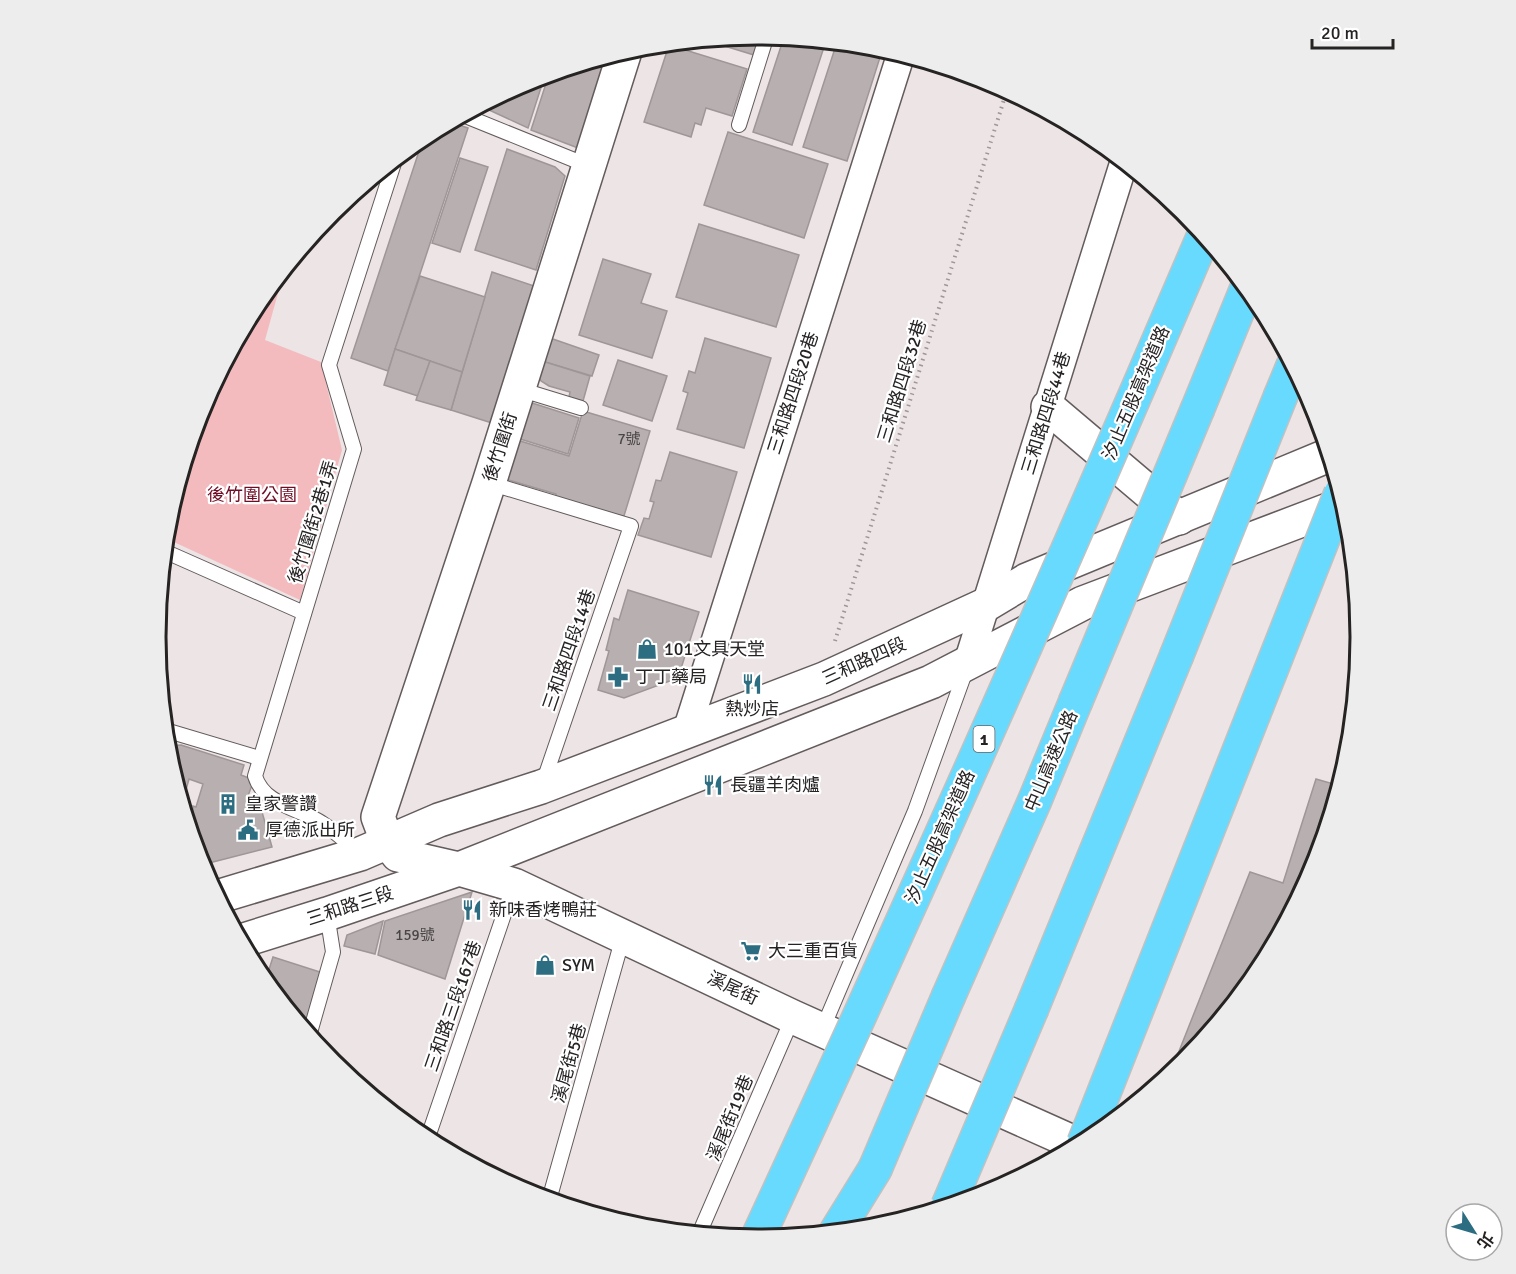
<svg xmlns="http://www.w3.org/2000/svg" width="1516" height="1274" viewBox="0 0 1516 1274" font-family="Signika,'Noto Sans TC',sans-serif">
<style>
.green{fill:#f4bbbf}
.building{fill:#b8b0b0;stroke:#9e9697;stroke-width:1.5}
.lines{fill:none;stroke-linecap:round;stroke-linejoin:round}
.service-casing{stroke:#635b5c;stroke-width:16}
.minor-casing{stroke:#635b5c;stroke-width:30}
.tertiary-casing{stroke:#635b5c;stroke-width:36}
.secondary-casing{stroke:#635b5c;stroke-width:36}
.motorway-casing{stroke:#c2c1c1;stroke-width:36}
.path{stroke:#9e9798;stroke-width:4;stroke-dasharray:1.5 4.5;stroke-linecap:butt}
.service{stroke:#fff;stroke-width:14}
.minor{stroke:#fff;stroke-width:27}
.tertiary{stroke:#fff;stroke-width:33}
.secondary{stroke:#fff;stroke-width:33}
.motorway{stroke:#68dafd;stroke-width:33}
.motorway-bridge-casing{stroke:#c2c1c1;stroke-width:36;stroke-linecap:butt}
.motorway-bridge{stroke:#68dafd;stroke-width:33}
.labels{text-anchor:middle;stroke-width:4.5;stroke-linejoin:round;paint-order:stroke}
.number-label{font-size:15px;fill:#4a4646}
.shield{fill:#fff;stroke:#676565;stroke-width:1.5}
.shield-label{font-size:16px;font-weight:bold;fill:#262323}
.street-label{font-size:18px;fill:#262323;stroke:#fff}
.park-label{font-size:18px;fill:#6e0e26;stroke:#fff}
.poi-label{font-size:18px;fill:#262323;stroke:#fff;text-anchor:start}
.rim{fill:none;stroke:#262323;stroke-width:3}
</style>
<rect width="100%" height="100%" fill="#ede4e5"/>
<polygon class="green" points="285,268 265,340 321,362 342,450 300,600 165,538 167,519 201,406 257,302"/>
<g class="building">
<polygon points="760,35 754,55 705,40 758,35"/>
<polygon points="784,37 826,41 792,145 753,132"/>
<polygon points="837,42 883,48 847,161 803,147"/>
<polygon points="669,45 747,69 732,116 706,108 701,125 695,123 691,137 644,122"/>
<polygon points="609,56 578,148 531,130 549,74"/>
<polygon points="545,75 528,128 489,110 488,101 528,80"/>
<polygon points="450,122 468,128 388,371 351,358 424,136"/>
<polygon points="728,132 828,164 804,238 704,205"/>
<polygon points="507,149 555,167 565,176 536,270 475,250"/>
<polygon points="460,158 488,167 460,252 432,243"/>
<polygon points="699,224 799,255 776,327 676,297"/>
<polygon points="603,259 651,274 641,303 667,311 652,358 579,335"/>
<polygon points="492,272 534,286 495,424 451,410"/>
<polygon points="420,276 485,297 462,372 395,349"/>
<polygon points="550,338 599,355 592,376 542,361"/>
<polygon points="705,338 771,358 744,448 677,429 688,393 683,391 689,371 695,373"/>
<polygon points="395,349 430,361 418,396 384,385"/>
<polygon points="618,360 667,376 652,421 603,405"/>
<polygon points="430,361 462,372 451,410 416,400"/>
<polygon points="542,361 590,376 583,401 569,397 570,392 549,386 541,381 539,378"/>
<polygon points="529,402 579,418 568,454 517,438"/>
<polygon points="583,411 650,431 623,519 555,498 556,494 505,479 517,440 569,456"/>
<polygon points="670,452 737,472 711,557 638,535 644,518 649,519 654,502 650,501 656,480 661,481"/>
<polygon points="628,590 699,612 678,678 624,698 598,690 609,651 606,650 614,618 619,620"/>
<polygon points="181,745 244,765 241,775 254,780 246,801 258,798 272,847 201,865 188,822 189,820 192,821 190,811 193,811 193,806 196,807 203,784 189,779 184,797 179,795 166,746"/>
<polygon points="1316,779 1337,785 1311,875 1259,972 1184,1063 1170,1074 1250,872 1283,883"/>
<polygon points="472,892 445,979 378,955 385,921"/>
<polygon points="383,921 375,954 344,946 347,935"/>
<polygon points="273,957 323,973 305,1030 265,982"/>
</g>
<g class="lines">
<g class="service-casing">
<g id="service">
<polyline points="463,115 589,166"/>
<polyline points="739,125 767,35"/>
<polyline points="519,389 581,408"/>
<polyline points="489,483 631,526 543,783"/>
<polyline points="164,551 304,613"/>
<polyline points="165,730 259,758"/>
<path d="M 358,852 C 347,843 335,831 322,823 C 299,808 264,805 255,776 L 354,449 L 329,365 L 395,160"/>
<polyline points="822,1030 915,811 966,670"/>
<polyline points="309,1036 333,952 327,914"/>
<polyline points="427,1140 514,885"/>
<polyline points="549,1200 623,937"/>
<polyline points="699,1234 793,1017"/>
</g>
</g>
<g class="minor-casing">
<g id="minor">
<polyline points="967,665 1124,162"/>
<polyline points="686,733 901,54"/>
</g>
</g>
<g class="tertiary-casing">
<polyline id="tertiary" points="625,51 489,483 378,817 387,841 398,855 459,869 514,885 793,1017 1079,1145"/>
</g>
<g class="secondary-casing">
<g id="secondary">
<polyline points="1048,407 1179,518"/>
<polyline points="217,897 360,854 439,820 541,787 824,679 987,604 1027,580 1329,455"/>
<polyline points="241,941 327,914 459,869 931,682 1083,603 1344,504"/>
</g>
</g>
<g class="motorway-casing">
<g id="motorway">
<polyline points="1281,395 1293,366"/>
<polyline points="1198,408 1247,288"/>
<polyline points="949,995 1035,800 1075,703"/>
<polyline points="1032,1008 1176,657"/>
<polyline points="836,1232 875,1169"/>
</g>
</g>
<polyline class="path" points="835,641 1007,90"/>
<use href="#service" class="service"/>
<use href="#minor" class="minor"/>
<use href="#tertiary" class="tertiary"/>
<use href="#secondary" class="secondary"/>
<use href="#motorway" class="motorway"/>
<g class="motorway-bridge-casing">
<g id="motorway-bridge">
<polyline points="1176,657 1281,395"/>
<polyline points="1075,703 1198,408"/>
<polyline points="1084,1143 1341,493"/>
<polyline points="875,1169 949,995"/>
<polyline points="948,1206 1032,1008"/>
<path d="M 757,1239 C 911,907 1060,572 1204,235"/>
</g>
</g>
<use href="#motorway-bridge" class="motorway-bridge"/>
</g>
<defs>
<g id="shop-bare" transform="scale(1.62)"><path d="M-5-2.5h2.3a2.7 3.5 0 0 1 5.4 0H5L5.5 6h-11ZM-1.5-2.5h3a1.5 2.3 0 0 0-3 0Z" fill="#2c6d81" stroke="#fff" stroke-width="2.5" paint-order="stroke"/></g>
<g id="pharmacy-bare" transform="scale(1.62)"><path d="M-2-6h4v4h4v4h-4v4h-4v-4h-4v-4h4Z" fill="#2c6d81" stroke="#fff" stroke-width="2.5" paint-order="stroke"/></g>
<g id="restaurant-bare" transform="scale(1.62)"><path d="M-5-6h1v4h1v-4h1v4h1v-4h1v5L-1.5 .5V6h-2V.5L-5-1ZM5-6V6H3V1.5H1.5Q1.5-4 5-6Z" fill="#2c6d81" stroke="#fff" stroke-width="2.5" paint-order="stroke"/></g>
<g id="building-bare" transform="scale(1.62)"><path d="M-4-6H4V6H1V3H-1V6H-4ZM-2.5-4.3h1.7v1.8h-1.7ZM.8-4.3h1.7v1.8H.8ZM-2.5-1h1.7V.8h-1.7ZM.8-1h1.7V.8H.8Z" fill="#2c6d81" stroke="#fff" stroke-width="2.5" paint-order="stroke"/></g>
<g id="civic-bare" transform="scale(1.62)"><path d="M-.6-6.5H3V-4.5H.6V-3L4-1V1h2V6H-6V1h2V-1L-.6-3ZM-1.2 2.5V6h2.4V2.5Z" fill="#2c6d81" stroke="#fff" stroke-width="2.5" paint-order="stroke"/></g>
<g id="supermarket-bare" transform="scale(1.62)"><path d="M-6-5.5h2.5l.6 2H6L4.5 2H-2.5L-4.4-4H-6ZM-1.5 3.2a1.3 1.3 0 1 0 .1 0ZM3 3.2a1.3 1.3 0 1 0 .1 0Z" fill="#2c6d81" stroke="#fff" stroke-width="2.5" paint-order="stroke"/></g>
</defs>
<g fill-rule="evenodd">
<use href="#shop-bare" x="647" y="649"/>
<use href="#pharmacy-bare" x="618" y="677"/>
<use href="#restaurant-bare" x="752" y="684"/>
<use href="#restaurant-bare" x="713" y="785"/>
<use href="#building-bare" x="228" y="804"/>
<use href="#civic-bare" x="248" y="830"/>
<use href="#restaurant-bare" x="472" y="910"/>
<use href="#supermarket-bare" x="751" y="951"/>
<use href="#shop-bare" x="545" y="965"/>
</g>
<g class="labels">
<g class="number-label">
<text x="629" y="444">7號</text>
<text x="415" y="940">159號</text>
</g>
<rect class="shield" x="973.5" y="726" width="21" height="26" rx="4.5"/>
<g class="shield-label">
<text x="984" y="745">1</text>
</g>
<g class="street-label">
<text transform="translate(902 381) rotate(-73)" y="6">三和路四段32巷</text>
<text transform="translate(793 393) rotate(-72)" y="6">三和路四段20巷</text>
<text transform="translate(1136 393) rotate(-67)" y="6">汐止五股高架道路</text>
<text transform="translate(1046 413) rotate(-73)" y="6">三和路四段44巷</text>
<text transform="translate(500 447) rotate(-72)" y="6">後竹圍街</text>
<text transform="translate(313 522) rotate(-73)" y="6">後竹圍街2巷1弄</text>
<text transform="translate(569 650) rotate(-71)" y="6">三和路四段14巷</text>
<text transform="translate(864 661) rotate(-24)" y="6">三和路四段</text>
<text transform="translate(1051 761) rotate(-67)" y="6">中山高速公路</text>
<text transform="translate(940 837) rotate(-66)" y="6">汐止五股高架道路</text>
<text transform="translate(350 906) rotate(-18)" y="6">三和路三段</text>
<text transform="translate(733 988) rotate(25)" y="6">溪尾街</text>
<text transform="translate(453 1006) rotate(-71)" y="6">三和路三段167巷</text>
<text transform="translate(569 1063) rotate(-74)" y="6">溪尾街5巷</text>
<text transform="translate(730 1118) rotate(-67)" y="6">溪尾街19巷</text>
</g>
<g class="park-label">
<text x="252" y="501">後竹圍公園</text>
</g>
<g class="poi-label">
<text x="664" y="655">101文具天堂</text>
<text x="635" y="683">丁丁藥局</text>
<text x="752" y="715" text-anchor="middle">熱炒店</text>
<text x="730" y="791">長疆羊肉爐</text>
<text x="245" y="810">皇家警讚</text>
<text x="265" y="836">厚德派出所</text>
<text x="489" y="916">新味香烤鴨莊</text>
<text x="768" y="957">大三重百貨</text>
<text x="562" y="971">SYM</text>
</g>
</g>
<path d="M0 0H1516V1274H0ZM166 637a592 592 0 1 1 1184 0a592 592 0 1 1-1184 0Z" fill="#eeeded" fill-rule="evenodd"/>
<path class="rim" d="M166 637a592 592 0 1 1 1184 0a592 592 0 1 1-1184 0Z"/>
<g transform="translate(1474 1232) rotate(127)"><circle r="28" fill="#ffffff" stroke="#a8a7a7" stroke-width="1.5"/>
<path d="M0-4.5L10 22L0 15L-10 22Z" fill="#2c6d81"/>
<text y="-9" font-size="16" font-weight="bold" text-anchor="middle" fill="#262323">北</text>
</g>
<path d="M1312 39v9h81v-9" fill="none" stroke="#262323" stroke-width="3"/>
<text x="1321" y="39" font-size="18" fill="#262323" stroke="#ffffff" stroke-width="4.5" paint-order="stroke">20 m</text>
</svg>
